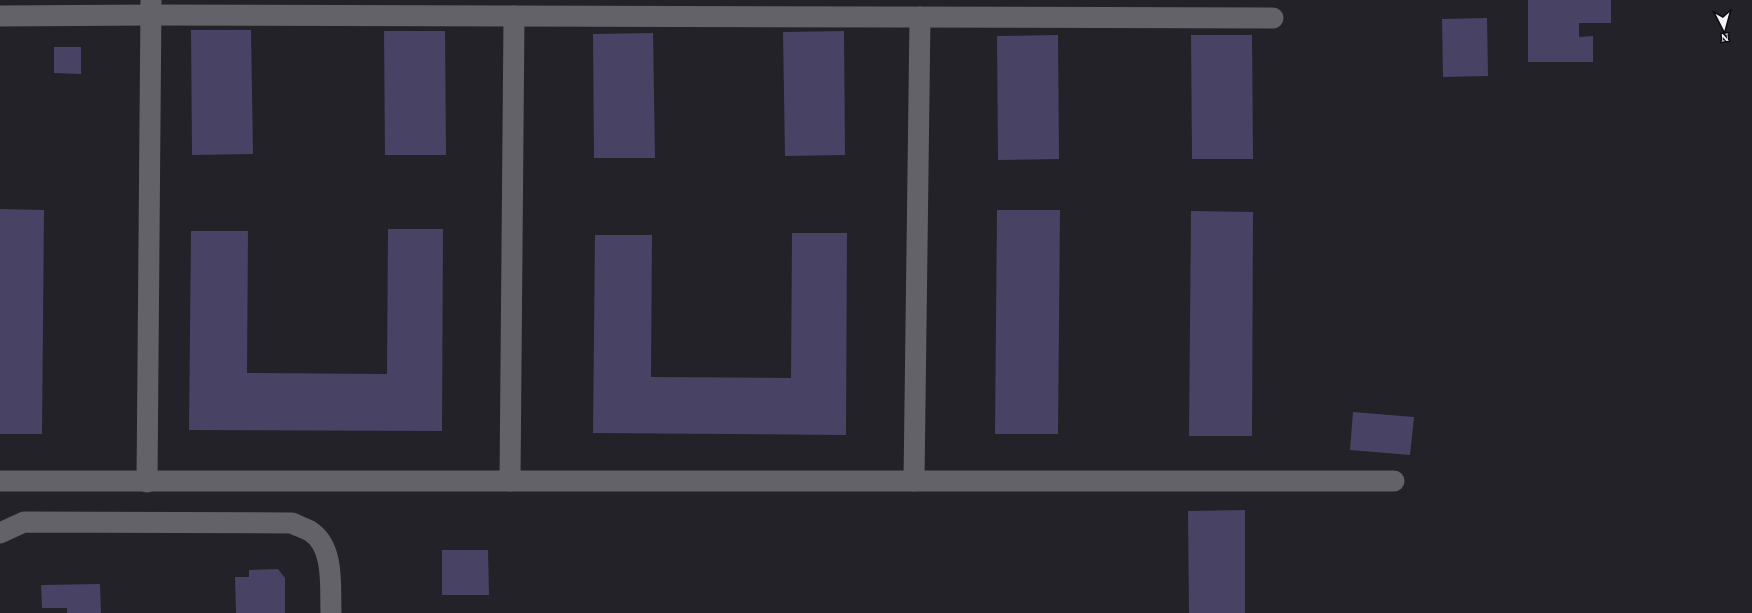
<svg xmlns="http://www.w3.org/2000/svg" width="1752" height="613" viewBox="0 0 1752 613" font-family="'Source Serif 4',serif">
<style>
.building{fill:#484265}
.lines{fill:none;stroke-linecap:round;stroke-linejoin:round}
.street{stroke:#636269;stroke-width:21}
</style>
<rect width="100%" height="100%" fill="#232228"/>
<g class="building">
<polygon points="1528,0 1611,0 1611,23 1579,23 1579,37 1593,36 1593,62 1528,62"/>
<polygon points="1487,18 1488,76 1443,77 1442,19"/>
<polygon points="191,30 251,30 253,154 192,155"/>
<polygon points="384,31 445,31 446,155 385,155"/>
<polygon points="844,31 845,155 785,156 783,32"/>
<polygon points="653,33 655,158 594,158 593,34"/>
<polygon points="1058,35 1059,159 998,160 997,36"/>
<polygon points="1191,35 1252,35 1253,159 1192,159"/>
<polygon points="54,47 81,47 81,74 54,73"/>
<polygon points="0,209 44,210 42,434 0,434"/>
<polygon points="997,210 1060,210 1058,434 995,434"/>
<polygon points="1191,211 1253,212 1252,436 1189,436"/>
<polygon points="388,229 443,229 442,431 189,430 191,231 248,231 247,373 387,374"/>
<polygon points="792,233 847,233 846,435 593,433 595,235 652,235 651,377 791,378"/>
<polygon points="1353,412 1414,417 1410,455 1350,450"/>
<polygon points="1245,510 1245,613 1189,613 1188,511"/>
<polygon points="442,550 488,550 489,595 442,595"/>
<polygon points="278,569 285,578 285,613 236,613 235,577 249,577 249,570"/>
<polygon points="100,584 101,613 67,613 67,608 42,608 41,585"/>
</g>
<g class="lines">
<g class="street">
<polyline points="0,16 152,15 1273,18"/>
<polyline points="0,481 1394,481"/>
<polyline points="510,481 514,16"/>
<polyline points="914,481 920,17"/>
<polyline points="147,482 151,1"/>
<path d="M 0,533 L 24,522 L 292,523 C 298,526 304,528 310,531 C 335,547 330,587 331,613"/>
</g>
</g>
<g transform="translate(1724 28) rotate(174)" stroke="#0c0c0f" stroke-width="3" paint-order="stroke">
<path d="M0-3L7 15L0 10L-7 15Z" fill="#f5f4f8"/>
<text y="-6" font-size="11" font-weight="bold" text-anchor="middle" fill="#f5f4f8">N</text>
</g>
</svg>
